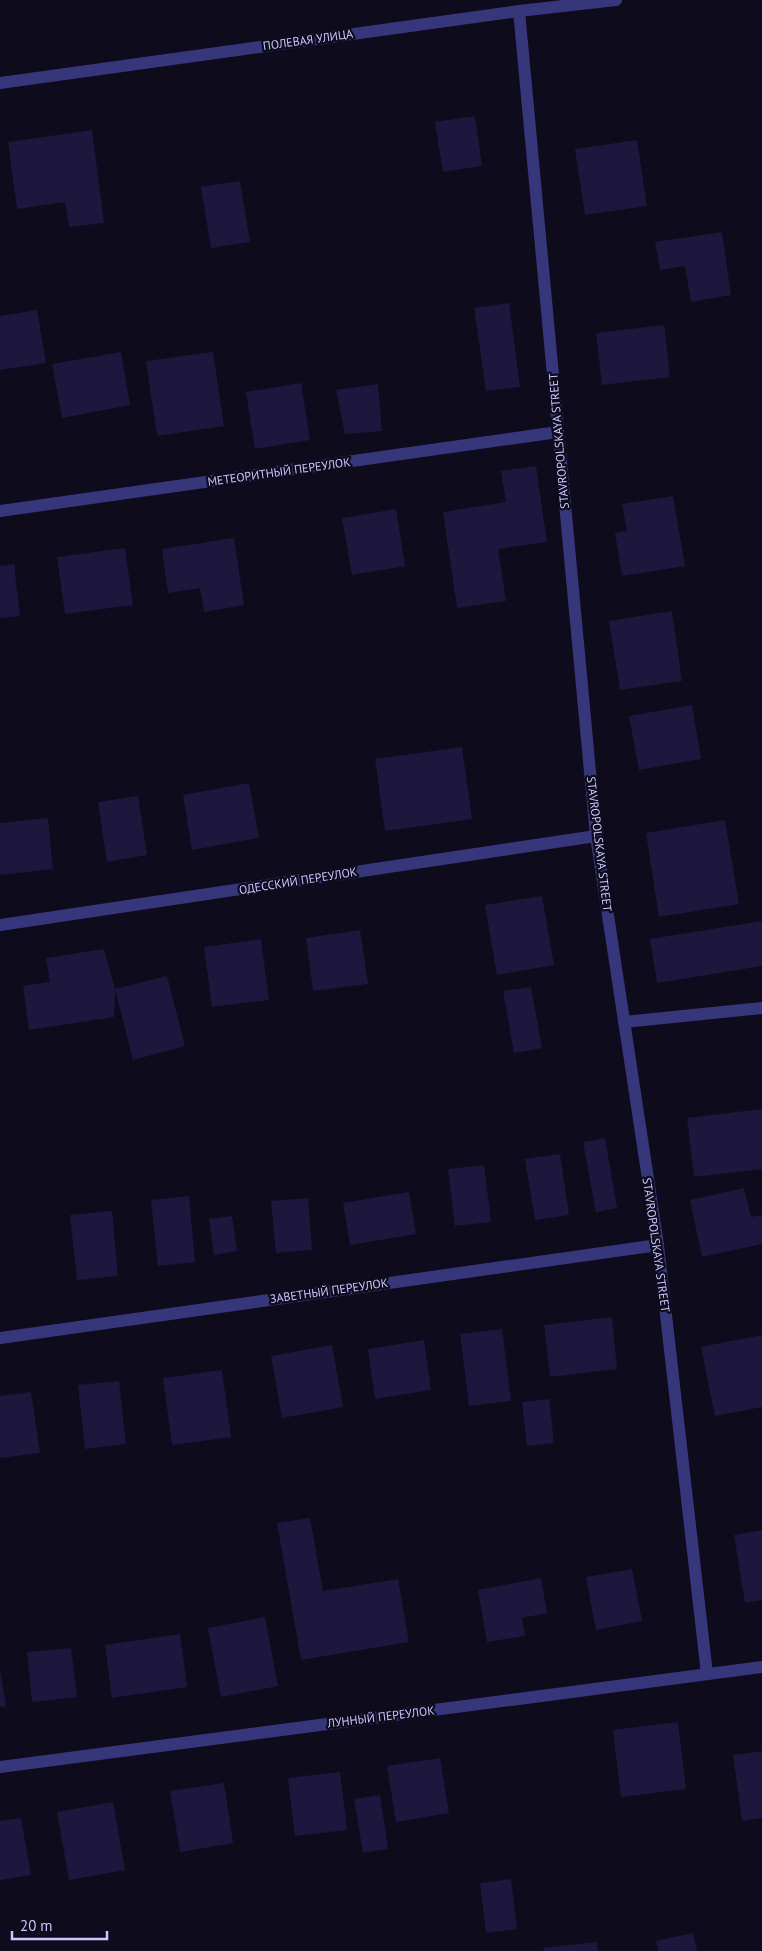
<svg xmlns="http://www.w3.org/2000/svg" width="762" height="1951" viewBox="0 0 762 1951" font-family="'PT Sans',sans-serif">
<style>
.building{fill:#1d173d}
.lines{fill:none;stroke-linecap:round;stroke-linejoin:round}
.minor{stroke:#36367b;stroke-width:12}
.labels{text-anchor:middle;stroke-width:4.5;stroke-linejoin:round;paint-order:stroke}
.street-label{font-size:12px;fill:#cbc6ff;stroke:#0d0b1c}
</style>
<rect width="100%" height="100%" fill="#0d0b1c"/>
<g class="building">
<polygon points="475,116 482,166 443,172 435,122"/>
<polygon points="92,130 104,223 69,227 65,202 17,209 8,142"/>
<polygon points="637,140 647,206 585,215 575,149"/>
<polygon points="240,181 250,242 211,248 201,187"/>
<polygon points="722,232 731,295 691,302 685,266 660,270 655,242"/>
<polygon points="509,303 520,387 486,391 474,308"/>
<polygon points="37,310 46,363 0,370 0,316"/>
<polygon points="664,325 670,377 602,385 596,333"/>
<polygon points="121,352 130,405 62,418 52,364"/>
<polygon points="213,352 224,426 157,436 146,361"/>
<polygon points="301,383 310,440 255,449 246,392"/>
<polygon points="378,384 382,431 345,434 336,390"/>
<polygon points="536,466 547,542 498,549 506,601 457,608 443,512 506,502 501,471"/>
<polygon points="673,496 685,566 622,576 615,533 627,531 622,504"/>
<polygon points="396,509 405,566 352,575 342,518"/>
<polygon points="234,538 244,605 204,612 200,588 168,593 162,549"/>
<polygon points="125,548 133,605 65,614 57,557"/>
<polygon points="14,564 20,616 0,618 0,566"/>
<polygon points="672,611 682,681 620,690 609,621"/>
<polygon points="692,705 701,759 639,770 629,716"/>
<polygon points="462,747 472,819 385,831 375,759"/>
<polygon points="249,783 259,838 192,850 183,795"/>
<polygon points="138,796 147,855 107,862 98,802"/>
<polygon points="48,818 53,869 0,875 0,823"/>
<polygon points="725,820 739,904 659,917 646,833"/>
<polygon points="542,896 554,965 497,975 485,905"/>
<polygon points="762,921 762,966 657,983 650,939"/>
<polygon points="360,930 368,984 313,991 306,938"/>
<polygon points="261,939 269,1000 212,1007 204,947"/>
<polygon points="104,949 115,989 114,1017 29,1030 23,986 50,982 46,958"/>
<polygon points="167,976 185,1046 133,1060 115,989"/>
<polygon points="531,987 542,1048 514,1053 503,991"/>
<polygon points="762,1109 762,1169 694,1177 687,1118"/>
<polygon points="605,1138 617,1208 596,1212 583,1142"/>
<polygon points="560,1154 569,1215 535,1220 525,1159"/>
<polygon points="484,1165 491,1222 455,1226 448,1169"/>
<polygon points="744,1188 751,1217 762,1215 762,1244 702,1257 690,1200"/>
<polygon points="409,1192 416,1234 350,1245 343,1203"/>
<polygon points="189,1196 195,1262 158,1266 151,1200"/>
<polygon points="308,1198 312,1250 276,1253 271,1201"/>
<polygon points="112,1211 118,1276 77,1280 70,1215"/>
<polygon points="232,1216 237,1251 214,1255 209,1219"/>
<polygon points="612,1317 617,1369 550,1377 544,1325"/>
<polygon points="502,1329 511,1401 469,1406 460,1334"/>
<polygon points="762,1335 762,1407 715,1416 701,1347"/>
<polygon points="424,1340 431,1390 375,1399 368,1349"/>
<polygon points="332,1345 343,1407 282,1418 271,1356"/>
<polygon points="222,1370 231,1437 172,1445 163,1378"/>
<polygon points="119,1381 126,1444 85,1449 78,1385"/>
<polygon points="31,1392 40,1453 0,1458 0,1396"/>
<polygon points="549,1399 554,1443 527,1446 522,1402"/>
<polygon points="310,1518 323,1591 398,1579 409,1642 301,1660 277,1523"/>
<polygon points="762,1530 762,1600 745,1603 734,1535"/>
<polygon points="632,1569 642,1621 596,1630 586,1577"/>
<polygon points="541,1578 547,1613 522,1618 525,1636 487,1642 478,1590"/>
<polygon points="265,1617 278,1686 221,1697 208,1628"/>
<polygon points="180,1634 187,1687 112,1698 105,1645"/>
<polygon points="71,1648 77,1697 32,1702 27,1652"/>
<polygon points="0,1669 6,1706 0,1707"/>
<polygon points="678,1722 686,1789 621,1797 613,1730"/>
<polygon points="762,1751 762,1818 742,1821 733,1755"/>
<polygon points="440,1758 449,1813 396,1822 387,1766"/>
<polygon points="340,1772 347,1830 295,1836 288,1778"/>
<polygon points="224,1783 233,1843 180,1852 170,1791"/>
<polygon points="380,1795 388,1849 363,1853 354,1799"/>
<polygon points="113,1802 125,1870 69,1880 57,1812"/>
<polygon points="21,1818 31,1875 0,1880 0,1821"/>
<polygon points="511,1879 517,1929 486,1933 480,1883"/>
<polygon points="693,1933 697,1951 659,1951 656,1941"/>
<polygon points="597,1942 598,1951 544,1951 543,1948"/>
</g>
<g class="lines">
<g class="minor">
<polyline points="519,11 596,836 658,1245 707,1674"/>
<polyline points="0,83 519,11 616,0"/>
<polyline points="0,511 558,432"/>
<polyline points="0,925 596,836"/>
<polyline points="624,1022 762,1008"/>
<polyline points="0,1338 658,1245"/>
<polyline points="0,1767 762,1667"/>
</g>
</g>
<g class="labels">
<g class="street-label">
<text transform="translate(308 40) rotate(-8)" y="4">ПОЛЕВАЯ УЛИЦА</text>
<text transform="translate(559 441) rotate(-95)" y="4">STAVROPOLSKAYA STREET</text>
<text transform="translate(279 472) rotate(-8)" y="4">МЕТЕОРИТНЫЙ ПЕРЕУЛОК</text>
<text transform="translate(599 844) rotate(83)" y="4">STAVROPOLSKAYA STREET</text>
<text transform="translate(298 881) rotate(-9)" y="4">ОДЕССКИЙ ПЕРЕУЛОК</text>
<text transform="translate(656 1245) rotate(82)" y="4">STAVROPOLSKAYA STREET</text>
<text transform="translate(329 1291) rotate(-8)" y="4">ЗАВЕТНЫЙ ПЕРЕУЛОК</text>
<text transform="translate(381 1717) rotate(-7)" y="4">ЛУННЫЙ ПЕРЕУЛОК</text>
</g>
</g>
<path d="M12 1931v8h95v-8" fill="none" stroke="#cbc6ff" stroke-width="2.5"/>
<text x="20" y="1931" font-size="15" fill="#cbc6ff" stroke="#0d0b1c" stroke-width="4" paint-order="stroke">20 m</text>
</svg>
